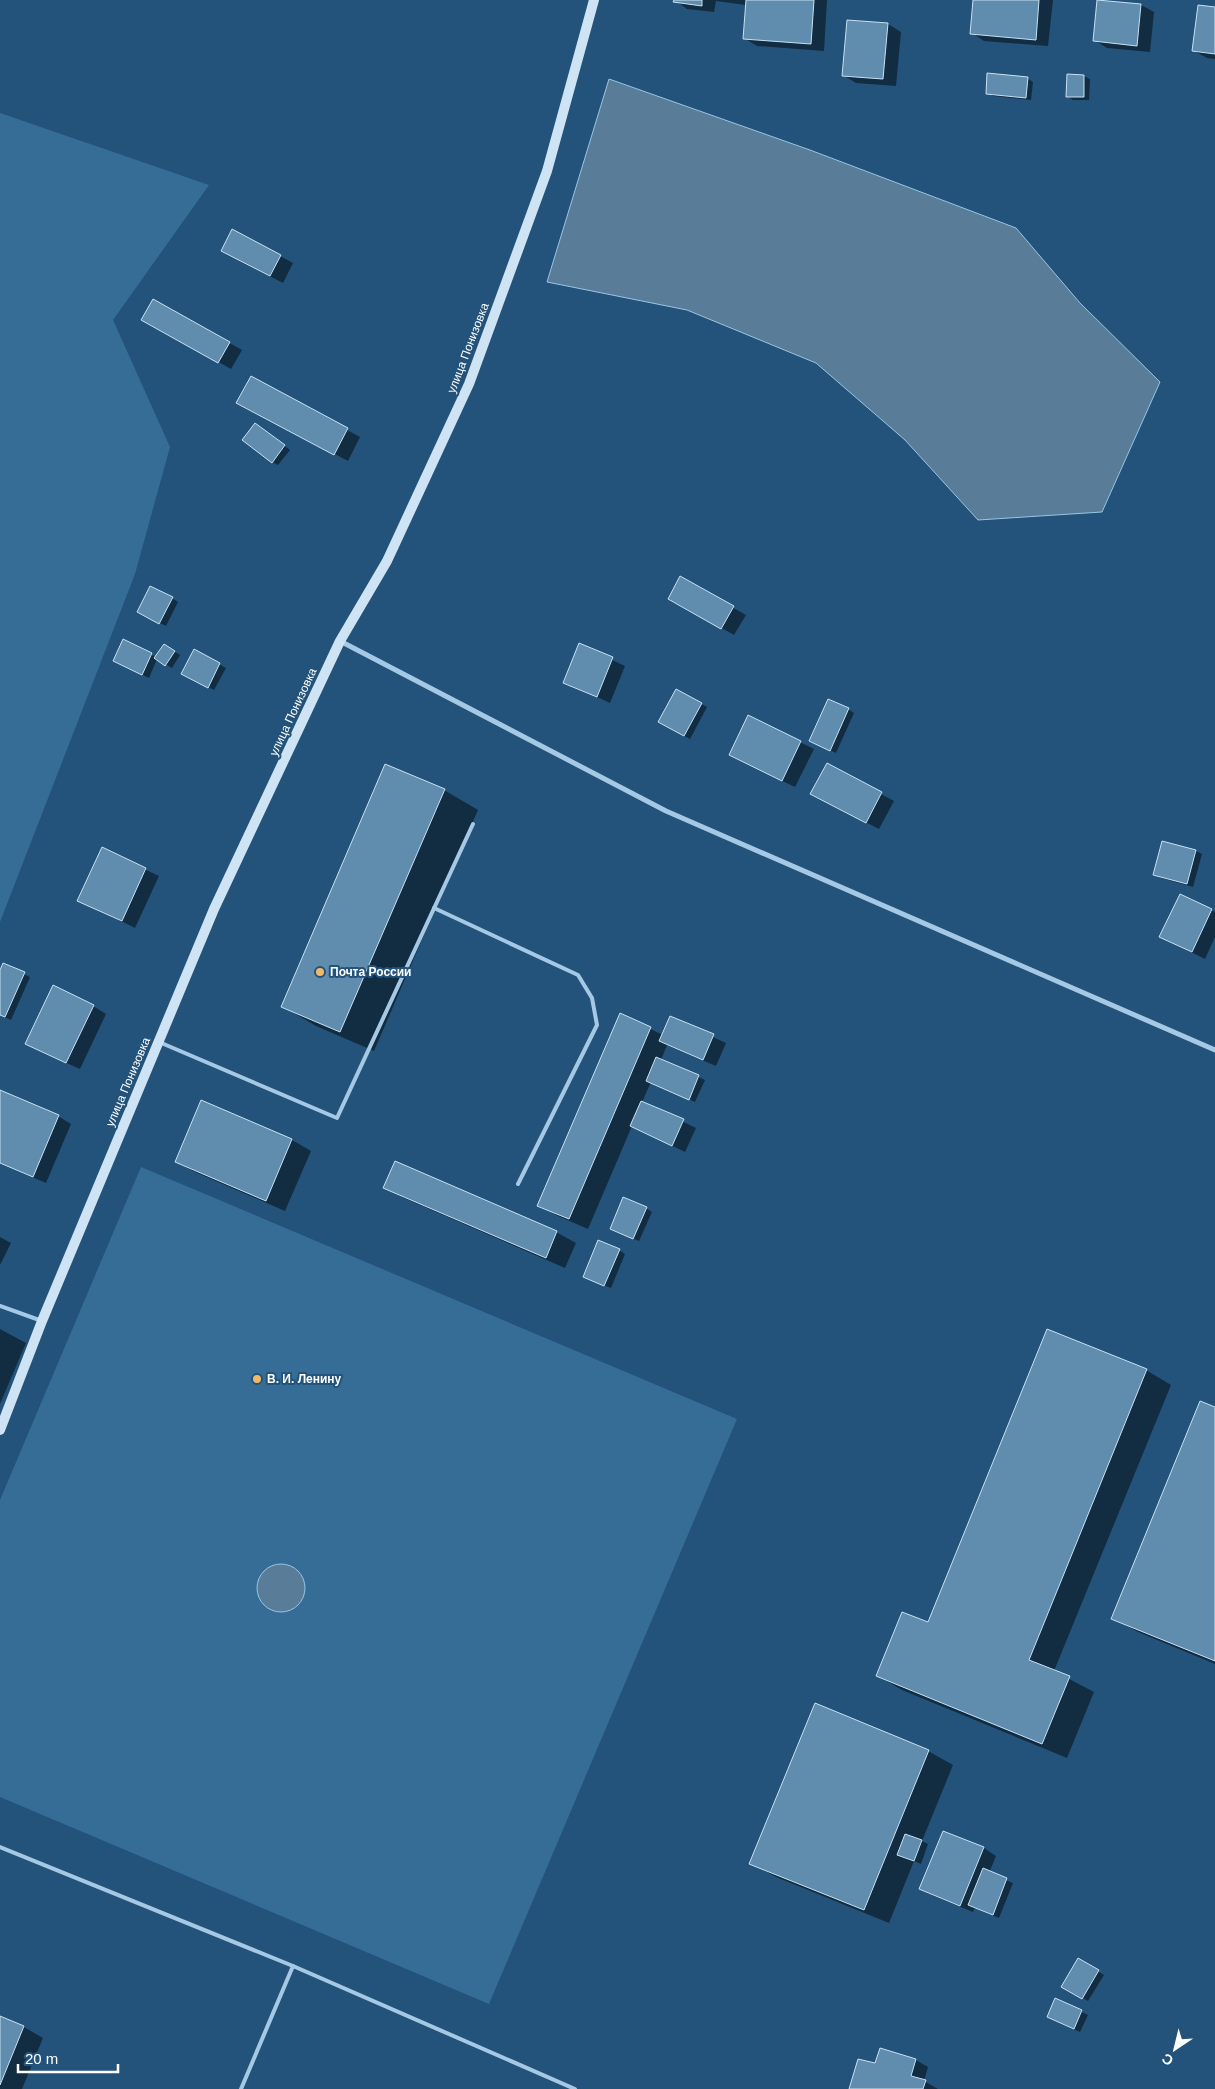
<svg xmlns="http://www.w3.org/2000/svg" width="1215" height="2089" viewBox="0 0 1215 2089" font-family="Arial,sans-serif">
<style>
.green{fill:#366d97}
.water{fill:#597c98;stroke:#99c5e5}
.shadow{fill:#0007}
.building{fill:#608cae;stroke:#c8e1f4}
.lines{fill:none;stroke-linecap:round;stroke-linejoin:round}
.service{stroke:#a5c9e4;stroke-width:4}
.minor{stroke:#a5c9e4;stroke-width:5}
.secondary{stroke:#cee3f4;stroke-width:10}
.poi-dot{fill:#efb968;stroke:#23537a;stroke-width:2}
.labels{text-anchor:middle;stroke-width:4;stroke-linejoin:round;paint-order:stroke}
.street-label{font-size:12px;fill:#fff;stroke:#23537a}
.poi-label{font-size:12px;font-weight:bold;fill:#fff;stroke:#23537a;text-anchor:start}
</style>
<rect width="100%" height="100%" fill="#23537a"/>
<g class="green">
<polygon points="0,113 209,185 113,320 170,447 135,574 0,922"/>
<polygon points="141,1167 737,1419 489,2004 0,1797 0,1500"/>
</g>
<g class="water">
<polygon points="609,79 810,150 1016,228 1080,303 1160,382 1102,512 978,520 905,440 816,363 687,310 547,282"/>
<circle cx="281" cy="1588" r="24"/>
</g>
<g class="shadow">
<polygon points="675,0 827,0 824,51 757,46 744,38 746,5 716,1 714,12 687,9"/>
<polygon points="974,0 1053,0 1048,46 984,41 972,33"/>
<polygon points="1098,1 1141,5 1154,12 1150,52 1107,48 1094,40"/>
<polygon points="1215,8 1215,59 1207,58 1194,51"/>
<polygon points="888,24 901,32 896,86 856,83 843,75"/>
<polygon points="1084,76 1090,79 1089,100 1073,100 1067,96"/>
<polygon points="1027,78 1033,82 1031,100 993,96 987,93"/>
<polygon points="280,256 293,263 283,283 235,258"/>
<polygon points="154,301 242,350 231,369 143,319"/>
<polygon points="251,378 360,437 348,461 251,410"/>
<polygon points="261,428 290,450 278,465 272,462"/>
<polygon points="680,578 746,615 734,635 669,598"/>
<polygon points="172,598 178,602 166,626 138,612"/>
<polygon points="123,641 156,657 164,645 180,655 172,668 157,659 149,678 120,664"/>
<polygon points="580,645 625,666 610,703 565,682"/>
<polygon points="195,651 226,668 214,690 183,674"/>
<polygon points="676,690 707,707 690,739 659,722"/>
<polygon points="848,709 854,713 836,753 817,744"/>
<polygon points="749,717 814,749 795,787 743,762"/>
<polygon points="827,765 894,801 879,829 825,801"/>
<polygon points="444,790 478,810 374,1051 316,1026 282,1006"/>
<polygon points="102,849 159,876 135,928 79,900"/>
<polygon points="1196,851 1202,854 1193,887 1161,878 1155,875"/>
<polygon points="1181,895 1215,912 1215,937 1205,959 1161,937"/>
<polygon points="4,965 30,977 11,1020 0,1015 0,973"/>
<polygon points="93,1006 106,1014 80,1069 40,1051"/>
<polygon points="621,1015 663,1035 671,1018 726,1043 716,1066 667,1045 661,1060 705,1080 695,1102 651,1082 642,1102 696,1128 685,1152 632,1126 588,1229 558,1216 539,1205"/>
<polygon points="0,1093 58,1116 71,1124 46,1183 0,1163"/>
<polygon points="202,1102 292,1140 311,1151 285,1211 195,1172 176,1162"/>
<polygon points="396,1163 556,1232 576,1243 565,1268 404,1198 385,1187"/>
<polygon points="646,1208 652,1212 639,1241 611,1229"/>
<polygon points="0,1237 11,1243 0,1265"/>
<polygon points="619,1250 625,1254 611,1288 590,1280"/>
<polygon points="0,1329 26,1343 0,1404"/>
<polygon points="1146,1370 1171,1385 1054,1671 1094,1692 1067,1758 902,1690 878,1676 929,1624"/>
<polygon points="1215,1409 1215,1664 1138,1632 1113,1618"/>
<polygon points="928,1751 953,1765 922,1841 928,1844 921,1864 914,1861 889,1923 776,1877 751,1863"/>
<polygon points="944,1832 984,1848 996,1856 989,1873 1013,1883 999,1918 975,1908 973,1912 934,1896 921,1889"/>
<polygon points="1078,1959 1104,1975 1088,2001 1062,1986"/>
<polygon points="1056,2000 1088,2015 1080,2032 1054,2020"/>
<polygon points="0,2017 24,2027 43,2038 22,2089 0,2089"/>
<polygon points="916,2060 928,2067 924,2081 938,2089 851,2089 876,2065"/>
</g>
<g class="building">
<polygon points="674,0 702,0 702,6 673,2"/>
<polygon points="746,0 814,0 811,44 743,39"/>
<polygon points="973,0 1039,0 1036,40 970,34"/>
<polygon points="1097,0 1141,4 1137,46 1093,41"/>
<polygon points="1198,5 1215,7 1215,54 1192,51"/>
<polygon points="847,20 888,23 883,79 842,76"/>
<polygon points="987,73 1028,77 1026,98 986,94"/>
<polygon points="1067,74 1084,75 1084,97 1066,97"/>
<polygon points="232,229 281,255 270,276 221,251"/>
<polygon points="153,299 230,342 218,363 141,320"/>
<polygon points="251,376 348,428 334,455 236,403"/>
<polygon points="255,423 285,445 272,463 242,440"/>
<polygon points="680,576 734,606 721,629 668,599"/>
<polygon points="150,586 173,597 159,624 137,612"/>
<polygon points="123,639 152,653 142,675 113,661"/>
<polygon points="579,643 613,657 597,697 563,683"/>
<polygon points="164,644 175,651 165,666 154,658"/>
<polygon points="194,649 220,663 208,688 181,674"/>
<polygon points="676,689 702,703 684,736 658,722"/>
<polygon points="828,699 849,708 830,751 809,741"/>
<polygon points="748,715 801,741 782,781 729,755"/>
<polygon points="827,763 882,792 866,823 810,794"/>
<polygon points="385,764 445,789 340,1032 281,1007"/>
<polygon points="1162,841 1196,850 1187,884 1153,875"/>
<polygon points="102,847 146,868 122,921 77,901"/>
<polygon points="1180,894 1212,909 1192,952 1159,937"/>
<polygon points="3,963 25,972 5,1017 0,1015 0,970"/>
<polygon points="53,985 94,1005 66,1063 25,1044"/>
<polygon points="620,1013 651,1027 569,1219 537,1206"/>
<polygon points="670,1016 714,1034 703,1060 659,1041"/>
<polygon points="656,1057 699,1075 689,1100 646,1081"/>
<polygon points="0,1090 59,1115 33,1177 0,1163"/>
<polygon points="201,1100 292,1139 266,1201 175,1162"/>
<polygon points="641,1101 684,1119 672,1146 630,1126"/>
<polygon points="395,1161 557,1231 546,1258 383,1188"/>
<polygon points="623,1197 647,1207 633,1239 610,1229"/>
<polygon points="598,1240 620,1249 604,1286 583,1277"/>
<polygon points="1047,1329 1147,1369 1029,1660 1070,1676 1042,1744 876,1676 902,1612 928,1622"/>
<polygon points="1200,1401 1215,1407 1215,1661 1111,1619"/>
<polygon points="815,1703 929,1750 864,1910 749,1864"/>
<polygon points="943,1831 984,1847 960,1906 919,1889"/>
<polygon points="905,1834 922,1840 914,1861 897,1855"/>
<polygon points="983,1868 1007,1878 993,1915 968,1905"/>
<polygon points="1078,1958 1099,1970 1082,1999 1061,1987"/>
<polygon points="1055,1998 1082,2010 1074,2029 1047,2017"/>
<polygon points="0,2016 24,2026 0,2085"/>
<polygon points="880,2048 916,2059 911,2076 926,2080 923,2089 849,2089 858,2059 875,2063"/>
</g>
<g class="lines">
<g class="service">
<polyline points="434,908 578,975 592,998 597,1025 518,1184"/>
<polyline points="159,1042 337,1118 473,824"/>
<polyline points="0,1306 42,1321"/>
<polyline points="0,1847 293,1966 241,2089"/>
<polyline points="293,1966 575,2089"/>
</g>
<polyline class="minor" points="340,641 666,811 1215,1050"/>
<polyline class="secondary" points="0,1430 42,1321 214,909 340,641 387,561 469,384 547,171 594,0"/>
</g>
<g class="poi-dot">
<circle cx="320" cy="972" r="5"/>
<circle cx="257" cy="1379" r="5"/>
</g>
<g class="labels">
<g class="street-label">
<text transform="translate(468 348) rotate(-69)" y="4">улица Понизовка</text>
<text transform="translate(293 712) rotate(-65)" y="4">улица Понизовка</text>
<text transform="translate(128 1082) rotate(-67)" y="4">улица Понизовка</text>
</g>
<g class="poi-label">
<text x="330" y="976">Почта России</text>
<text x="267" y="1383">В. И. Ленину</text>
</g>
</g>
<g transform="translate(1175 2049) rotate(215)" stroke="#23537a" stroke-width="4" paint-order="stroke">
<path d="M0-4L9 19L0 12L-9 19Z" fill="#ffffff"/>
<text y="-8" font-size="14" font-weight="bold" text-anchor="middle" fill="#ffffff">С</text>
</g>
<path d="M18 2064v8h100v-8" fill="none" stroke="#ffffff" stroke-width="2.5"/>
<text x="25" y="2064" font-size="15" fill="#ffffff" stroke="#23537a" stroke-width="4" paint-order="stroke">20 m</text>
</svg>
